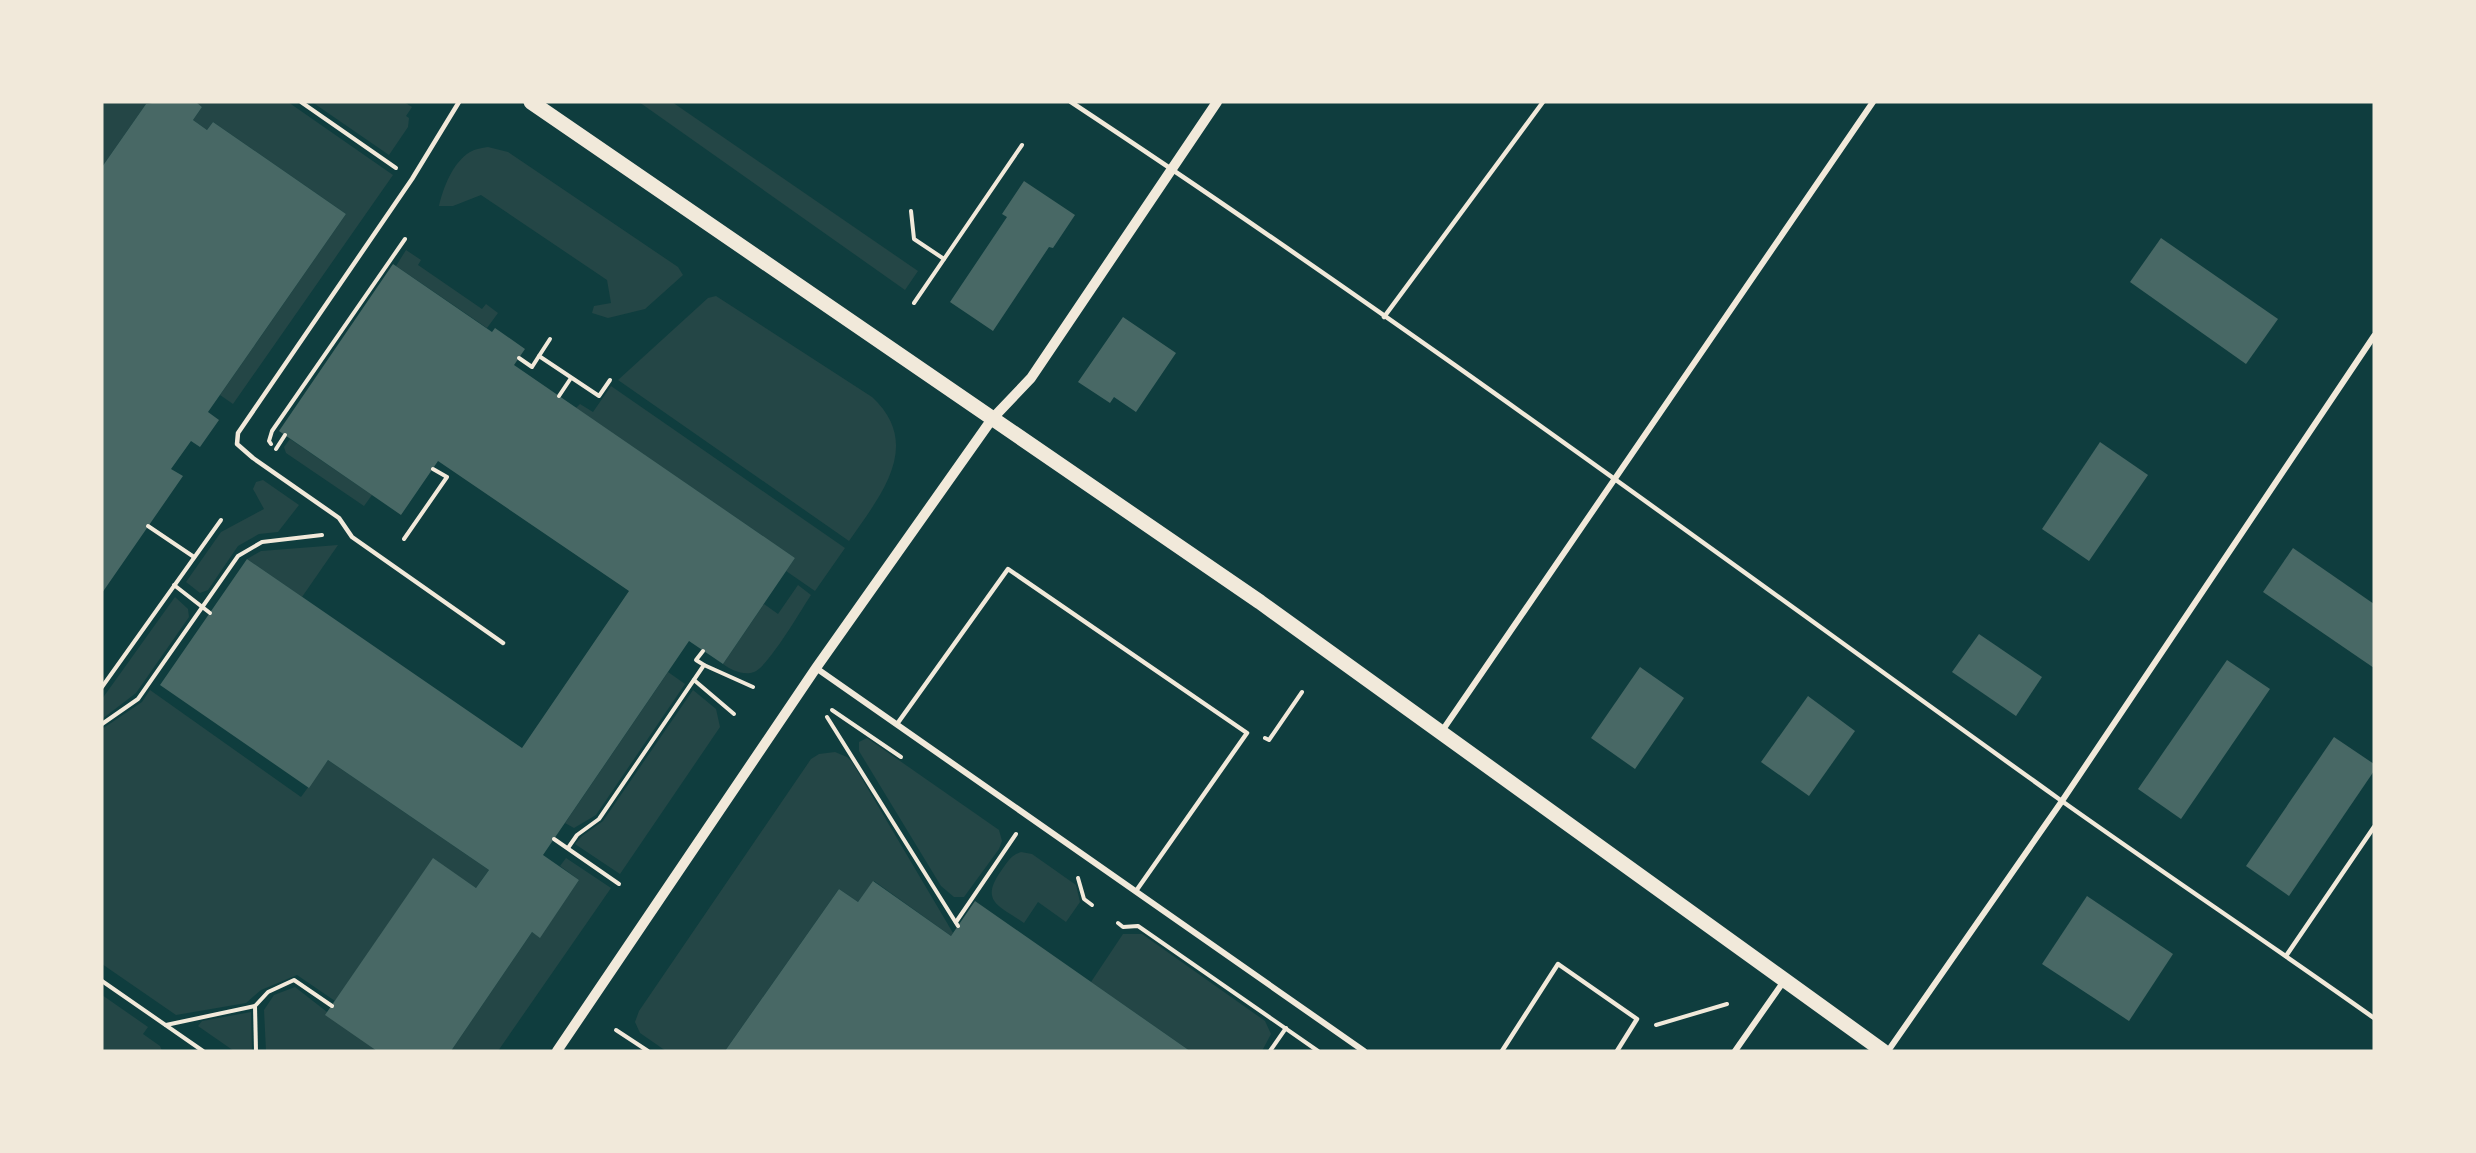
<svg xmlns="http://www.w3.org/2000/svg" width="2476" height="1153" viewBox="0 0 2476 1153" font-family="'Noto Sans',sans-serif">
<style>
.green{fill:#244646}
.building{fill:#486865}
.lines{fill:none;stroke-linecap:round;stroke-linejoin:round}
.path{stroke:#f1e9da;stroke-width:4}
.service{stroke:#f1e9da;stroke-width:4.5}
.minor{stroke:#f1e9da;stroke-width:6}
.tertiary{stroke:#f1e9da;stroke-width:10}
.primary{stroke:#f1e9da;stroke-width:15}
</style>
<rect width="100%" height="100%" fill="#0f3d3e"/>
<g class="green">
<polygon points="102,102 158,102 146,104 102,167"/>
<polygon points="196,102 288,102 393,175 233,404 220,395 346,214 213,122 207,130 193,120 202,107"/>
<polygon points="312,102 404,102 412,107 406,116 409,118 408,127 389,155"/>
<polygon points="639,102 672,102 918,271 905,290"/>
<path d="M 488,147 L 508,152 L 678,267 L 683,275 L 645,309 L 608,318 L 592,313 L 594,306 L 611,303 L 607,280 L 481,195 L 453,206 L 439,206 C 443,188 453,162 470,152 C 475,149 482,148 488,147 Z"/>
<polygon points="406,250 421,260 418,265 482,309 486,304 498,313 487,328 396,266"/>
<path d="M 716,296 L 872,397 C 924,445 880,496 849,541 L 618,380 L 708,298 Z"/>
<polygon points="611,386 845,548 815,591 786,571 795,558 576,408 580,404 593,412"/>
<polygon points="290,439 372,495 364,506 286,453 284,447"/>
<polygon points="263,480 299,505 278,532 259,534 238,546 208,590 200,593 186,582 221,532 264,509 253,489 256,482"/>
<polygon points="338,545 302,597 247,559 261,551"/>
<path d="M 798,585 L 811,595 C 801,610 768,667 754,672 C 744,676 731,670 723,664 L 764,604 L 778,614 Z"/>
<polygon points="175,597 188,609 189,617 136,693 102,719 102,699"/>
<polygon points="668,672 685,684 596,815 574,828 565,823"/>
<polygon points="150,690 301,797 328,760 489,870 476,888 433,859 335,1001 297,975 261,990 246,1003 176,1015 102,964 102,729 142,702"/>
<polygon points="693,690 716,709 720,727 620,874 575,844 582,836 603,821"/>
<polygon points="867,738 999,830 1002,841 999,849 964,897 954,897 941,886 859,751 859,742"/>
<polygon points="835,752 847,757 852,762 953,933 951,936 874,881 858,902 839,889 725,1051 666,1051 640,1033 635,1022 639,1011 811,759 819,754"/>
<path d="M 1021,852 L 1032,854 L 1076,885 L 1080,902 L 1066,922 L 1038,902 L 1024,923 C 1000,906 979,902 1001,871 C 1007,863 1011,855 1021,852 Z"/>
<polygon points="566,858 611,888 498,1051 451,1051 532,932 540,937 579,880 560,866"/>
<polygon points="1123,934 1142,934 1265,1021 1271,1034 1262,1051 1190,1051 1091,982"/>
<polygon points="295,987 377,1051 266,1051 264,1010 274,995"/>
<polygon points="102,995 148,1027 143,1034 160,1046 162,1051 102,1051"/>
<polygon points="251,1012 252,1051 234,1051 198,1026 202,1021"/>
</g>
<g class="building">
<polygon points="158,102 196,102 202,107 193,120 207,130 213,122 346,214 208,412 219,420 200,447 191,441 171,469 183,476 102,593 102,167 146,104"/>
<polygon points="1024,181 1075,215 1053,248 1049,247 993,331 950,302 1007,217 1002,214"/>
<polygon points="2161,238 2278,319 2246,364 2130,282"/>
<polygon points="393,264 492,332 495,328 525,349 514,365 795,558 723,664 689,641 543,855 579,880 540,938 532,932 451,1051 377,1051 325,1015 433,858 476,888 489,870 328,760 309,788 160,685 247,559 522,748 629,591 438,461 401,515 279,431"/>
<polygon points="1123,317 1176,353 1136,412 1114,397 1110,403 1078,382"/>
<polygon points="2100,442 2148,475 2089,561 2042,529"/>
<polygon points="2293,548 2374,604 2374,668 2263,592"/>
<polygon points="1979,634 2042,677 2016,716 1952,672"/>
<polygon points="2227,660 2270,689 2181,819 2138,789"/>
<polygon points="1640,667 1684,698 1635,769 1591,738"/>
<polygon points="1808,696 1855,731 1809,796 1761,762"/>
<polygon points="2334,737 2374,764 2374,771 2289,896 2246,866"/>
<polygon points="873,881 951,936 975,901 1190,1051 725,1051 839,889 858,902"/>
<polygon points="2087,896 2173,954 2129,1021 2042,964"/>
</g>
<g class="lines">
<g class="path">
<polyline points="301,102 396,168"/>
<polyline points="911,211 914,239 944,259"/>
<polyline points="914,303 1022,145"/>
<polyline points="550,339 539,356 599,396 610,380"/>
<polyline points="519,358 532,367 539,356"/>
<polyline points="559,396 571,378"/>
<polyline points="271,444 269,441 272,431 405,239"/>
<polyline points="276,449 285,435"/>
<polyline points="148,526 194,557"/>
<polyline points="404,539 447,477 433,469"/>
<polyline points="174,585 210,613"/>
<polyline points="703,651 696,660 704,665"/>
<polyline points="694,680 734,714"/>
<polyline points="102,687 221,520"/>
<polyline points="832,710 901,757"/>
<polyline points="827,717 958,926"/>
<polyline points="102,724 138,699 238,556 262,542 322,535"/>
<polyline points="1265,738 1269,740 1302,692"/>
<polyline points="554,839 619,884"/>
<polyline points="568,848 577,835 599,819 704,665 753,687"/>
<polyline points="1078,878 1084,899 1092,905"/>
<polyline points="956,922 1016,834"/>
<polyline points="1118,923 1123,927 1138,926 1318,1051"/>
<polyline points="102,981 203,1051"/>
<polyline points="255,1006 256,1051"/>
<polyline points="166,1025 255,1006 268,992 294,980 332,1006"/>
<polyline points="1656,1025 1727,1004"/>
<polyline points="616,1030 648,1051"/>
<polyline points="1270,1051 1286,1028"/>
</g>
<g class="service">
<polyline points="459,102 412,179 238,433 237,444 253,458 339,518 352,537 503,643"/>
<path d="M 1071,102 C 1407,324 1731,564 2059,799 C 2163,873 2270,944 2374,1018"/>
<polyline points="1384,317 1543,102"/>
<polyline points="897,724 1008,569 1247,733 1136,891"/>
<polyline points="2286,956 2374,827"/>
<polyline points="1502,1051 1558,964 1637,1019 1617,1051"/>
</g>
<g class="minor">
<polyline points="816,668 1364,1051"/>
<polyline points="1442,731 1873,102"/>
<polyline points="1735,1051 1784,981"/>
<polyline points="1888,1051 2062,801 2374,336"/>
</g>
<polyline class="tertiary" points="557,1051 816,668 992,419 1031,378 1217,102"/>
<polyline class="primary" points="531,102 1260,602 1883,1051"/>
</g>
<rect width="2476" height="1153" fill="none" stroke="#f1e9da" stroke-width="207"/>
</svg>
